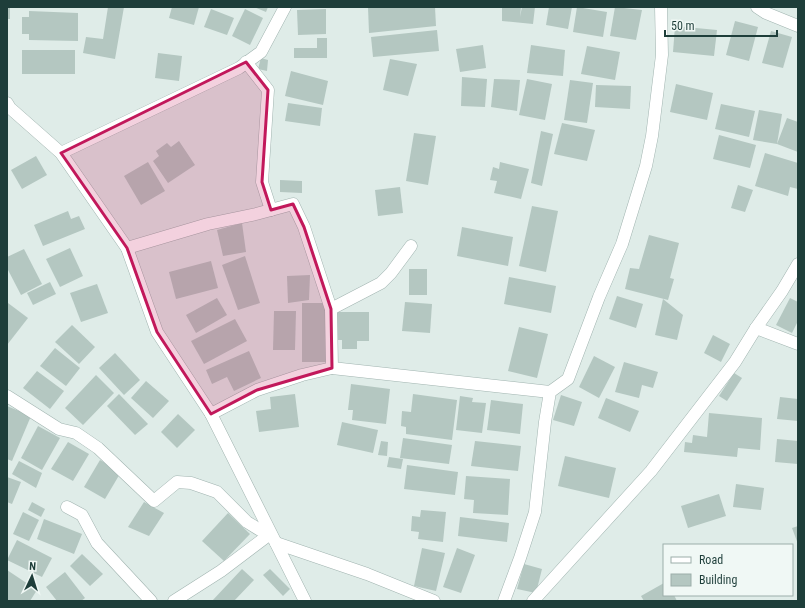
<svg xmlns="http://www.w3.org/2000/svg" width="805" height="608" viewBox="0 0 805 608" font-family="'Roboto Condensed',sans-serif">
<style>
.building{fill:#b4c7c1}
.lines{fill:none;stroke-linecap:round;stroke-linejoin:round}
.minor-casing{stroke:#a1b4b0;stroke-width:13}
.minor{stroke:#fff;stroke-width:12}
.marked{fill:#c2185b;fill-opacity:0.2;stroke:#c2185b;stroke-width:3;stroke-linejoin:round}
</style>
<rect width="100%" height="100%" fill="#dfece8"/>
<g class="building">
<rect x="7" y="7" width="3" height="12"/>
<polygon points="108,7 124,7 115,59 83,53 86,37 103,39"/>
<polygon points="172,7 199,7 194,25 169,18"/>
<polygon points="254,7 268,7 266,12"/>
<polygon points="368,7 435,7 436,26 369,33"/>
<polygon points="502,7 521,7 520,17 522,7 535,7 533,24 502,21"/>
<polygon points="549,7 572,7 568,29 546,25"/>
<polygon points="577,7 607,12 603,37 573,32"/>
<polygon points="615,7 642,10 636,40 610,36"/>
<polygon points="211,9 234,18 227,35 204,27"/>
<polygon points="245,9 263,18 250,45 232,36"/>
<polygon points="326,9 326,34 298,35 297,10"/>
<polygon points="29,11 78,13 78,41 29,40 29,34 22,34 22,17 29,17"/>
<polygon points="735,21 758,27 749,61 726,55"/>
<polygon points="675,26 717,30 714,56 673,52"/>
<polygon points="437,30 439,51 373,57 371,37"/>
<polygon points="771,31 792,37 783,68 762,63"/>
<polygon points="317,38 327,38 327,58 294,58 294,48 317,48"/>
<polygon points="483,45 486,68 460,72 456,49"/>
<polygon points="531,45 565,50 563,76 527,73"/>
<polygon points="587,46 620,52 615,80 581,74"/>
<rect x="22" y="50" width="53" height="24"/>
<polygon points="158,53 182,56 179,81 155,78"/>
<polygon points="261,58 268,60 267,71 258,69"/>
<polygon points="390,59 417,64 408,96 383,90"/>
<polygon points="291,71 328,81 323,105 285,96"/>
<polygon points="462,77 487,79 485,107 461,106"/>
<polygon points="494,79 520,80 517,111 491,107"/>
<polygon points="527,79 552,84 545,120 519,115"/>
<polygon points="570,80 593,83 587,123 564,120"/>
<polygon points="676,84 713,93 707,120 670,112"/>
<polygon points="596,85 631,86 630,109 595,107"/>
<polygon points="288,103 322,108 320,126 285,121"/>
<polygon points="721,104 755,111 749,137 715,129"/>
<polygon points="759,110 782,114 777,144 787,118 798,122 798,152 777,144 753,140"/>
<polygon points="562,123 595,130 587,161 554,154"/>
<polygon points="541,131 553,134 542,186 531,183"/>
<polygon points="414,133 436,136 428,185 406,181"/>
<polygon points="719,135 756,145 750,168 713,159"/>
<polygon points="179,141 195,165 168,183 153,161 159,156 156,151 167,143 171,147"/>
<polygon points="765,153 798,163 798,189 790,187 788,196 755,186"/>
<polygon points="36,156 47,175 22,189 11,170"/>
<polygon points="148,162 165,191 141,205 124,176"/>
<polygon points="500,162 529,169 521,199 494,193 497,181 490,180 493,167 499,169"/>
<polygon points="280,180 302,181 302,193 280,192"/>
<polygon points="738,185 753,190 745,212 731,208"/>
<polygon points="400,187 403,213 378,216 375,190"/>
<polygon points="532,206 558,211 546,272 519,266"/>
<polygon points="68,211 71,219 79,216 85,229 43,246 34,225"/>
<polygon points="242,223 246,252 223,256 217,230"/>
<polygon points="462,227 513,237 508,266 457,256"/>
<polygon points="649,235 679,243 670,278 674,279 668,300 625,289 630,268 639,269"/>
<polygon points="70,248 83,276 60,287 46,259"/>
<polygon points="24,249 42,284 21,295 7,268 7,257"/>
<polygon points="245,256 260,303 238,310 222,265"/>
<polygon points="211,261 218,288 176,299 169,272"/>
<rect x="409" y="269" width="18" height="26"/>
<polygon points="310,275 309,300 288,303 287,276"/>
<polygon points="509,277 556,286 551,313 504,304"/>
<polygon points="50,282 56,294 33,305 27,293"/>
<polygon points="97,284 108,313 81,322 70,293"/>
<polygon points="617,296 643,304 636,328 609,319"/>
<polygon points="217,298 227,315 196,333 186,315"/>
<polygon points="790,298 798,302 798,321 792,333 776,325"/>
<polygon points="663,299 683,315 677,340 655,335"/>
<polygon points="405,302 432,304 430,333 402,331"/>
<polygon points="8,303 28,318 7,345 7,304"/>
<rect x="302" y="303" width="24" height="59"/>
<polygon points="274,311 296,311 295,350 273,350"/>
<polygon points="336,312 369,312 369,341 357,341 357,349 342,349 342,340 336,340"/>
<polygon points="235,319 247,341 204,364 191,341"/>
<polygon points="72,325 95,347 79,364 55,342"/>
<polygon points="519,327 548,334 537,378 508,371"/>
<polygon points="713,335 730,344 721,362 704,353"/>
<polygon points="55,348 80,368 66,386 40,366"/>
<polygon points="249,351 261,378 234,391 227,377 212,384 206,370"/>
<polygon points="115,353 140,380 124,395 99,368"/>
<polygon points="594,356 615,367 599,398 579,387"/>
<polygon points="624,362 658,372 653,388 642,385 639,398 615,392"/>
<polygon points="37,371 64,391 50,409 23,388"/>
<polygon points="734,373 742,378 727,401 719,396"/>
<polygon points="96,375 114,393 83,425 65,408"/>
<polygon points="146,381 169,401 153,418 131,398"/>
<polygon points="351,384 390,389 386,424 352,420 353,410 348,410"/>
<polygon points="119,394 148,424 135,435 107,406"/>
<polygon points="295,394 299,427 259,432 256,411 271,409 270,397"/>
<polygon points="413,394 457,400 452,440 406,434 406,427 401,426 402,411 411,412"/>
<polygon points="561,395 582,402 574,426 553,420"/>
<polygon points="460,396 473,398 472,402 486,403 482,433 456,430"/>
<polygon points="780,397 798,399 798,421 777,419"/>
<polygon points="606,398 639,411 630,432 598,418"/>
<polygon points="491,400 523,404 520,434 487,430"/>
<polygon points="7,406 31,416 12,461 7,459"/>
<polygon points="709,413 762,418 760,450 738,448 737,457 684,452 685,442 692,443 693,435 707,437"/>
<polygon points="178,414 195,430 177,448 161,432"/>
<polygon points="342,422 378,430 373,453 337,445"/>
<polygon points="38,426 60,438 42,470 21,458"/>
<polygon points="403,438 452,445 449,464 400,458"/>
<polygon points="777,439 798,441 798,464 775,462"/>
<polygon points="381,441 388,442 387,456 378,455"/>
<polygon points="475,441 521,446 518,471 471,466"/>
<polygon points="68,442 89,454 73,481 51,469"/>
<polygon points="565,456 616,468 609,498 558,486"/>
<polygon points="389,457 403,459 401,469 387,467"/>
<polygon points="100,460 121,472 105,499 84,487"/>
<polygon points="19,461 42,473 36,488 12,474"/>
<polygon points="407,465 458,472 455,495 404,489"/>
<polygon points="466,476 510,479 508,515 473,513 474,500 464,499"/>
<polygon points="7,477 21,482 12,504 7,502"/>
<polygon points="736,484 764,488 761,510 733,507"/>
<polygon points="719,494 726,516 688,528 681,506"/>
<polygon points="32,502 45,509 41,517 28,510"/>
<polygon points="144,502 164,513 149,536 128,527"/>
<polygon points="421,510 446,512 443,542 418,539 419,532 411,531 412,516 420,517"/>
<polygon points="23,512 39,520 29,541 13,534"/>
<polygon points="228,513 250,534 224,561 202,541"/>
<polygon points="460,517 509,523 507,542 458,536"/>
<polygon points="44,519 82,534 74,554 37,539"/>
<polygon points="798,526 798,544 792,528"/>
<polygon points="17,540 52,558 42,577 7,560"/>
<polygon points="422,548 445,553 436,591 414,586"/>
<polygon points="457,548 475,555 461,593 443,587"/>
<polygon points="82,554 103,574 90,586 70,566"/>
<polygon points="524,564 542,569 536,593 517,589"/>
<polygon points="242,569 254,580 234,601 212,601"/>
<polygon points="270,569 290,589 283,596 263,575"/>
<polygon points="7,570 37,590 30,601 7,601"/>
<polygon points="65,572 85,598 81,601 57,601 46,587"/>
<polygon points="664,583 664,595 674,595 677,601 644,601 641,596"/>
</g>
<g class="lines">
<g class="minor-casing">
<g id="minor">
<polyline points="757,7 766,13 798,26"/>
<polyline points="246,62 268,90 262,182 271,210"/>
<polyline points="7,103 10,108 61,153 127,248 157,332 211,414 305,601"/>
<polyline points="61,153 239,68 261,52 285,7"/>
<polyline points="127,248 208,224 256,214 293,204 304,227 331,309"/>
<polyline points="756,328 798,344"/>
<polyline points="332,368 550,392"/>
<polyline points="7,396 59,429 76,433 98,448 154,501 177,482 191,483 217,492 247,522 260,530 270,534"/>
<polyline points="211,414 257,390 302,375 332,368 331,309 381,283 391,273 411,246"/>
<polyline points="67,507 82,515 97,543 151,601"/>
<polyline points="276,543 367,574 434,601"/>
<polyline points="174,601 221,571 270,534"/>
<polyline points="504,601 520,558 535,512 545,422 550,392 568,379 599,297 622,244 646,166 652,136 662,55 661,7"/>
<polyline points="533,601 651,471 735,362 756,328 782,291 798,264"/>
</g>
</g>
<use href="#minor" class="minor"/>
</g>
<path class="marked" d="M 246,62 L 268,90 L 262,182 L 271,210 L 293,204 L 304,227 L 331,309 L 332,368 L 257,390 L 211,414 L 157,332 L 127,248 L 61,153 Z"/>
<rect width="805" height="608" fill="none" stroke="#1e3e3a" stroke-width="16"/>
<rect x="663" y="544" width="130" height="52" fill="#f0f8f5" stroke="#9caeaa"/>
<rect x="671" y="557" width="20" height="6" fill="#ffffff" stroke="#9caeaa"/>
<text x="699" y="564" font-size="12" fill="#1e3e3a">Road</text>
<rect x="671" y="574" width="20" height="12" fill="#b4c7c1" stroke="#9caeaa"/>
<text x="699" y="584" font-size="12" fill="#1e3e3a">Building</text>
<g transform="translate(32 576) rotate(4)" stroke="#f0f8f5" stroke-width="3" paint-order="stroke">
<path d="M0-3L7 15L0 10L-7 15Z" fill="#1e3e3a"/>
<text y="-6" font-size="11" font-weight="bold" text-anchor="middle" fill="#1e3e3a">N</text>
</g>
<path d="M665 30v6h112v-6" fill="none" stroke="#1e3e3a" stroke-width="2"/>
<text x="671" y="30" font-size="12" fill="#1e3e3a" stroke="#f0f8f5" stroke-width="3" paint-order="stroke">50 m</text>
</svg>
